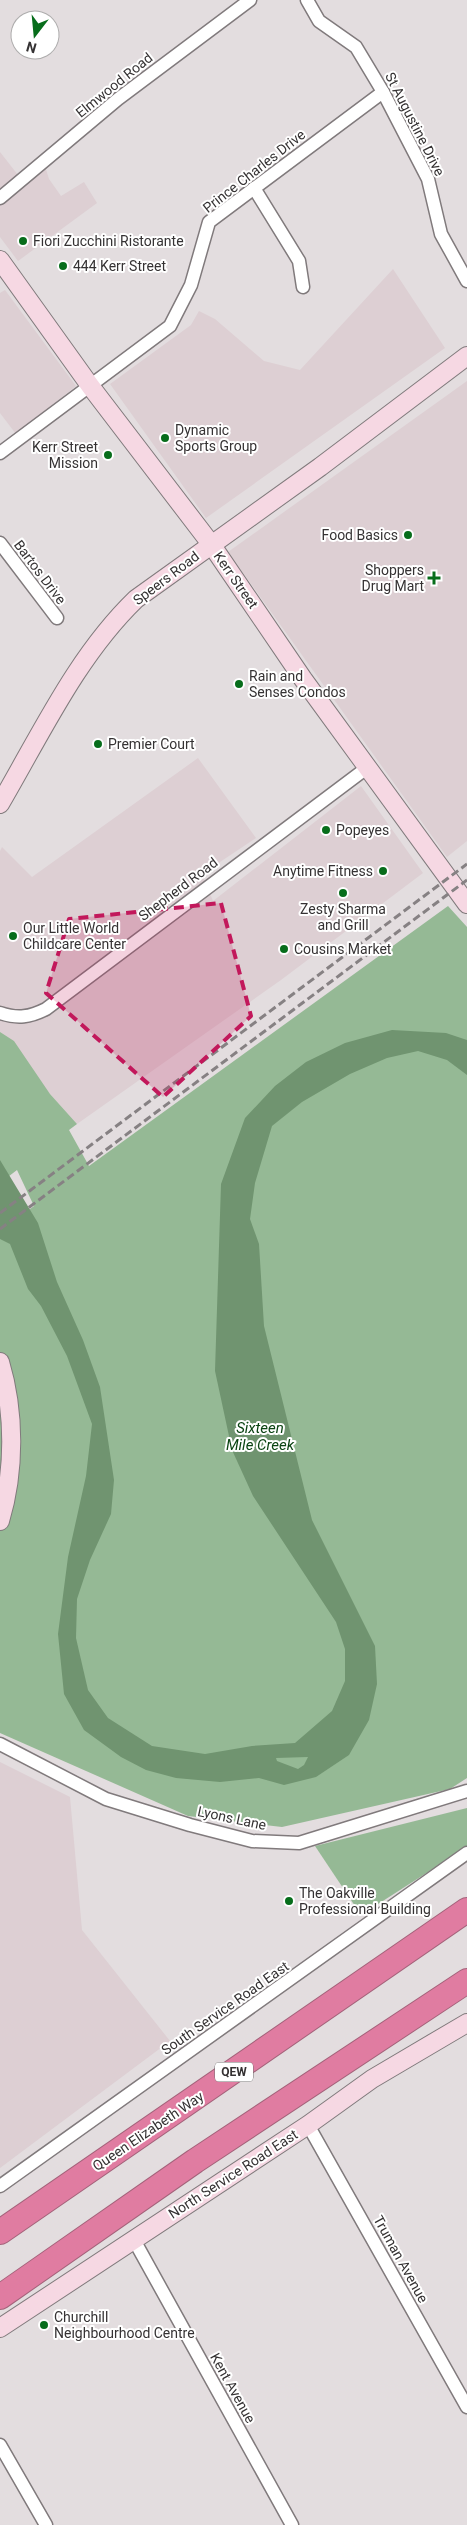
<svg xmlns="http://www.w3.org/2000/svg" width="467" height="2525" viewBox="0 0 467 2525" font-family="Roboto,sans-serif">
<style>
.built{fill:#ddcfd3}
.green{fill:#95b995}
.water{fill:#709470;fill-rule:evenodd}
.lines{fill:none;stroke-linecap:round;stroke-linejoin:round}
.street-casing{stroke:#807a7c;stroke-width:15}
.secondary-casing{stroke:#807a7c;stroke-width:20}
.highway-casing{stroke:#a4627a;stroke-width:26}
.street{stroke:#fff;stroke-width:12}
.secondary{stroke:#f6d8e3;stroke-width:18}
.highway{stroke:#e07ca1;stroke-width:24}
.rail{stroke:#868183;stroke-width:3;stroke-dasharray:8 4;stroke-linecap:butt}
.marked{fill:#c2185b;fill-opacity:0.2;stroke:#c2185b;stroke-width:4;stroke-dasharray:10 6;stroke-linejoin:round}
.poi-dot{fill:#076d1b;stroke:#fff;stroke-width:2}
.labels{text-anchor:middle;stroke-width:4;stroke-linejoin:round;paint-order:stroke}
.shield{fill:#fff;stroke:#727070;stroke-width:1}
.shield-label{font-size:12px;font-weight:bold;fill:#353233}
.street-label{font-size:14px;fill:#353233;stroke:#fff}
.poi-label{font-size:14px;fill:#353233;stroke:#fff;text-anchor:start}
.water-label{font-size:15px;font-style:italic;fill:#0b4413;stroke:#fff}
</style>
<rect width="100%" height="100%" fill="#e3dddf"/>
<g class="built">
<polygon points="0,152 18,175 44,163 49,179 61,196 84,182 97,203 18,261 0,237"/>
<polygon points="393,269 445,348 206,518 110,384 191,325 199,311 215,319 264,361 300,370"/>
<polygon points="5,290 76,386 16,434 0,413 0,293"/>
<polygon points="467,381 467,841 447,857 228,552"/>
<polygon points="198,758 256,838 202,874 213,901 361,786 423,873 281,980 77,1124 0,1039 0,851 2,847 32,877"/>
<polygon points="0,1762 70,1797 82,1930 170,2041 0,2168"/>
</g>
<g class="green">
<polygon points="448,906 467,927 467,1778 450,1789 282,1827 188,1816 0,1733 0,1232 34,1206 17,1170 0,1183 0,1032 14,1041 50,1094 77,1124 69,1130 89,1166"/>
<polygon points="467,1808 467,1847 361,1915 315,1846"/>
</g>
<path class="water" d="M 392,1030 L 446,1033 L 467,1040 L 467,1075 L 447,1060 L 418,1051 L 387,1058 L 350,1074 L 302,1102 L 272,1126 L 255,1183 L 250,1219 L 259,1244 L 264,1326 L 312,1520 L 375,1646 L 377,1684 L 369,1720 L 349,1755 L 316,1777 L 284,1785 L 259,1778 L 220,1782 L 176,1778 L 146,1770 L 121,1757 L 84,1730 L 64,1694 L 58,1634 L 68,1557 L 86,1476 L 92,1424 L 67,1356 L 41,1306 L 28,1289 L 10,1244 L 0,1239 L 0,1160 L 38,1223 L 57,1282 L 83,1340 L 100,1387 L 114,1480 L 111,1514 L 90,1560 L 77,1599 L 76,1638 L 88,1690 L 108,1718 L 152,1746 L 205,1754 L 252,1746 L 295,1743 L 332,1711 L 345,1681 L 345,1649 L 336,1622 L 253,1496 L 232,1450 L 215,1371 L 221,1184 L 245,1118 L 275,1086 L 306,1062 L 345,1043 ZM 308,1757 L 304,1765 L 298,1769 L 277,1761 L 276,1758 Z"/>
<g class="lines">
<g class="street-casing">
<g id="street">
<polyline points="307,0 319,21 356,47 383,92 428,179 441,234 467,281"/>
<polyline points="254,188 299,261 303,287"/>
<polyline points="0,198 118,99 250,0"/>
<polyline points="0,453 170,326 191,285 209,222 383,92"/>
<polyline points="0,543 57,618"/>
<path d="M 0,1013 C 18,1019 30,1017 46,1009 L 368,767"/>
<polyline points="0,1744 106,1799 190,1825 252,1841 299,1843 467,1791"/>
<polyline points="308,2125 467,2407"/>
<polyline points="0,2186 467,1853"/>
<polyline points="134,2240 292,2525"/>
<polyline points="0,2445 46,2525"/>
</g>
</g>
<g class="secondary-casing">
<g id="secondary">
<polyline points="0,260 91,387 211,544 303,679 467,904"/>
<path d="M 0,804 C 41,734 77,656 136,599 L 320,467 L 467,356"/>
<path d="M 0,1362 C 15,1412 15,1471 0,1521"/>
<polyline points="0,2328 308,2125 372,2079 467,2023"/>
</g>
</g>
<g class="highway-casing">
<g id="highway">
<polyline points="0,2232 467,1910"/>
<polyline points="0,2297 195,2161 467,1981"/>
</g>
</g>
<use href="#street" class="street"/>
<use href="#secondary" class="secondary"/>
<use href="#highway" class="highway"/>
<g class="rail">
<polyline points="0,1213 467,864"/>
<polyline points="0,1229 467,880"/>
</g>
</g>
<path class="marked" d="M 221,903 L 251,1016 L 163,1097 L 46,993 L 69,919 Z"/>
<g class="poi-dot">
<circle cx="23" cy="241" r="5"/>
<circle cx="63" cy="266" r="5"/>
<circle cx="165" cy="438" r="5"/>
<circle cx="108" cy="455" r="5"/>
<circle cx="408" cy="535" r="5"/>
<path d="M431.5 570.5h5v5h5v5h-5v5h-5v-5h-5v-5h5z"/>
<circle cx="239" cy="684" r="5"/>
<circle cx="98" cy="744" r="5"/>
<circle cx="326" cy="830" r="5"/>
<circle cx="383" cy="871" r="5"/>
<circle cx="343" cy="893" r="5"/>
<circle cx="13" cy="936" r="5"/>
<circle cx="284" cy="949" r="5"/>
<circle cx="289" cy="1901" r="5"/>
<circle cx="44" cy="2325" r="5"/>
</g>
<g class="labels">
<rect class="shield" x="215" y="2062.5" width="38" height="19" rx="4"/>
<g class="shield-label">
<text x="234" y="2076">QEW</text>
</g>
<g class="street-label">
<text transform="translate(114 85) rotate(-39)" y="5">Elmwood Road</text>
<text transform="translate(415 124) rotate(63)" y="5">St Augustine Drive</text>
<text transform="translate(254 171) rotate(-38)" y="5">Prince Charles Drive</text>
<text transform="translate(40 572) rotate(53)" y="5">Bartos Drive</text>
<text transform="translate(166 578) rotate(-37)" y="5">Speers Road</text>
<text transform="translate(236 580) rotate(55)" y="5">Kerr Street</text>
<text transform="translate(178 889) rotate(-37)" y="5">Shepherd Road</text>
<text transform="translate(232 1818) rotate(12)" y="5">Lyons Lane</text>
<text transform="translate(225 2008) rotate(-35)" y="5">South Service Road East</text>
<text transform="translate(148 2131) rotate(-34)" y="5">Queen Elizabeth Way</text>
<text transform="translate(233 2174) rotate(-33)" y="5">North Service Road East</text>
<text transform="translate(401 2259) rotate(61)" y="5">Truman Avenue</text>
<text transform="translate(233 2388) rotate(61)" y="5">Kent Avenue</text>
</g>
<g class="poi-label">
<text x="33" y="246">Fiori Zucchini Ristorante</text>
<text x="73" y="271">444 Kerr Street</text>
<text x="175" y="435">Dynamic<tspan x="175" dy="16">Sports Group</tspan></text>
<text x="98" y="452" text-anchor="end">Kerr Street<tspan x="98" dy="16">Mission</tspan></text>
<text x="398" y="540" text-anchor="end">Food Basics</text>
<text x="424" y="575" text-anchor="end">Shoppers<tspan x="424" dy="16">Drug Mart</tspan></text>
<text x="249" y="681">Rain and<tspan x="249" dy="16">Senses Condos</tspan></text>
<text x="108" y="749">Premier Court</text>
<text x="336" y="835">Popeyes</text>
<text x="373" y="876" text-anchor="end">Anytime Fitness</text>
<text x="343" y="914" text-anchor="middle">Zesty Sharma<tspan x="343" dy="16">and Grill</tspan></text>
<text x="23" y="933">Our Little World<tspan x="23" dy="16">Childcare Center</tspan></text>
<text x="294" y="954">Cousins Market</text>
<text x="299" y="1898">The Oakville<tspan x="299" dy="16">Professional Building</tspan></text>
<text x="54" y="2322">Churchill<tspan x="54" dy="16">Neighbourhood Centre</tspan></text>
</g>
<g class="water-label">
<text x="260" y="1433">Sixteen<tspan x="260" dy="17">Mile Creek</tspan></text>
</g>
</g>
<g transform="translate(35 35) rotate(196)"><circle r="24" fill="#ffffff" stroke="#aeadad"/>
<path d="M0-4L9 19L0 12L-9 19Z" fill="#076d1b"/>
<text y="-8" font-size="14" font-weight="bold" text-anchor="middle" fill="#353233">N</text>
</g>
</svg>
